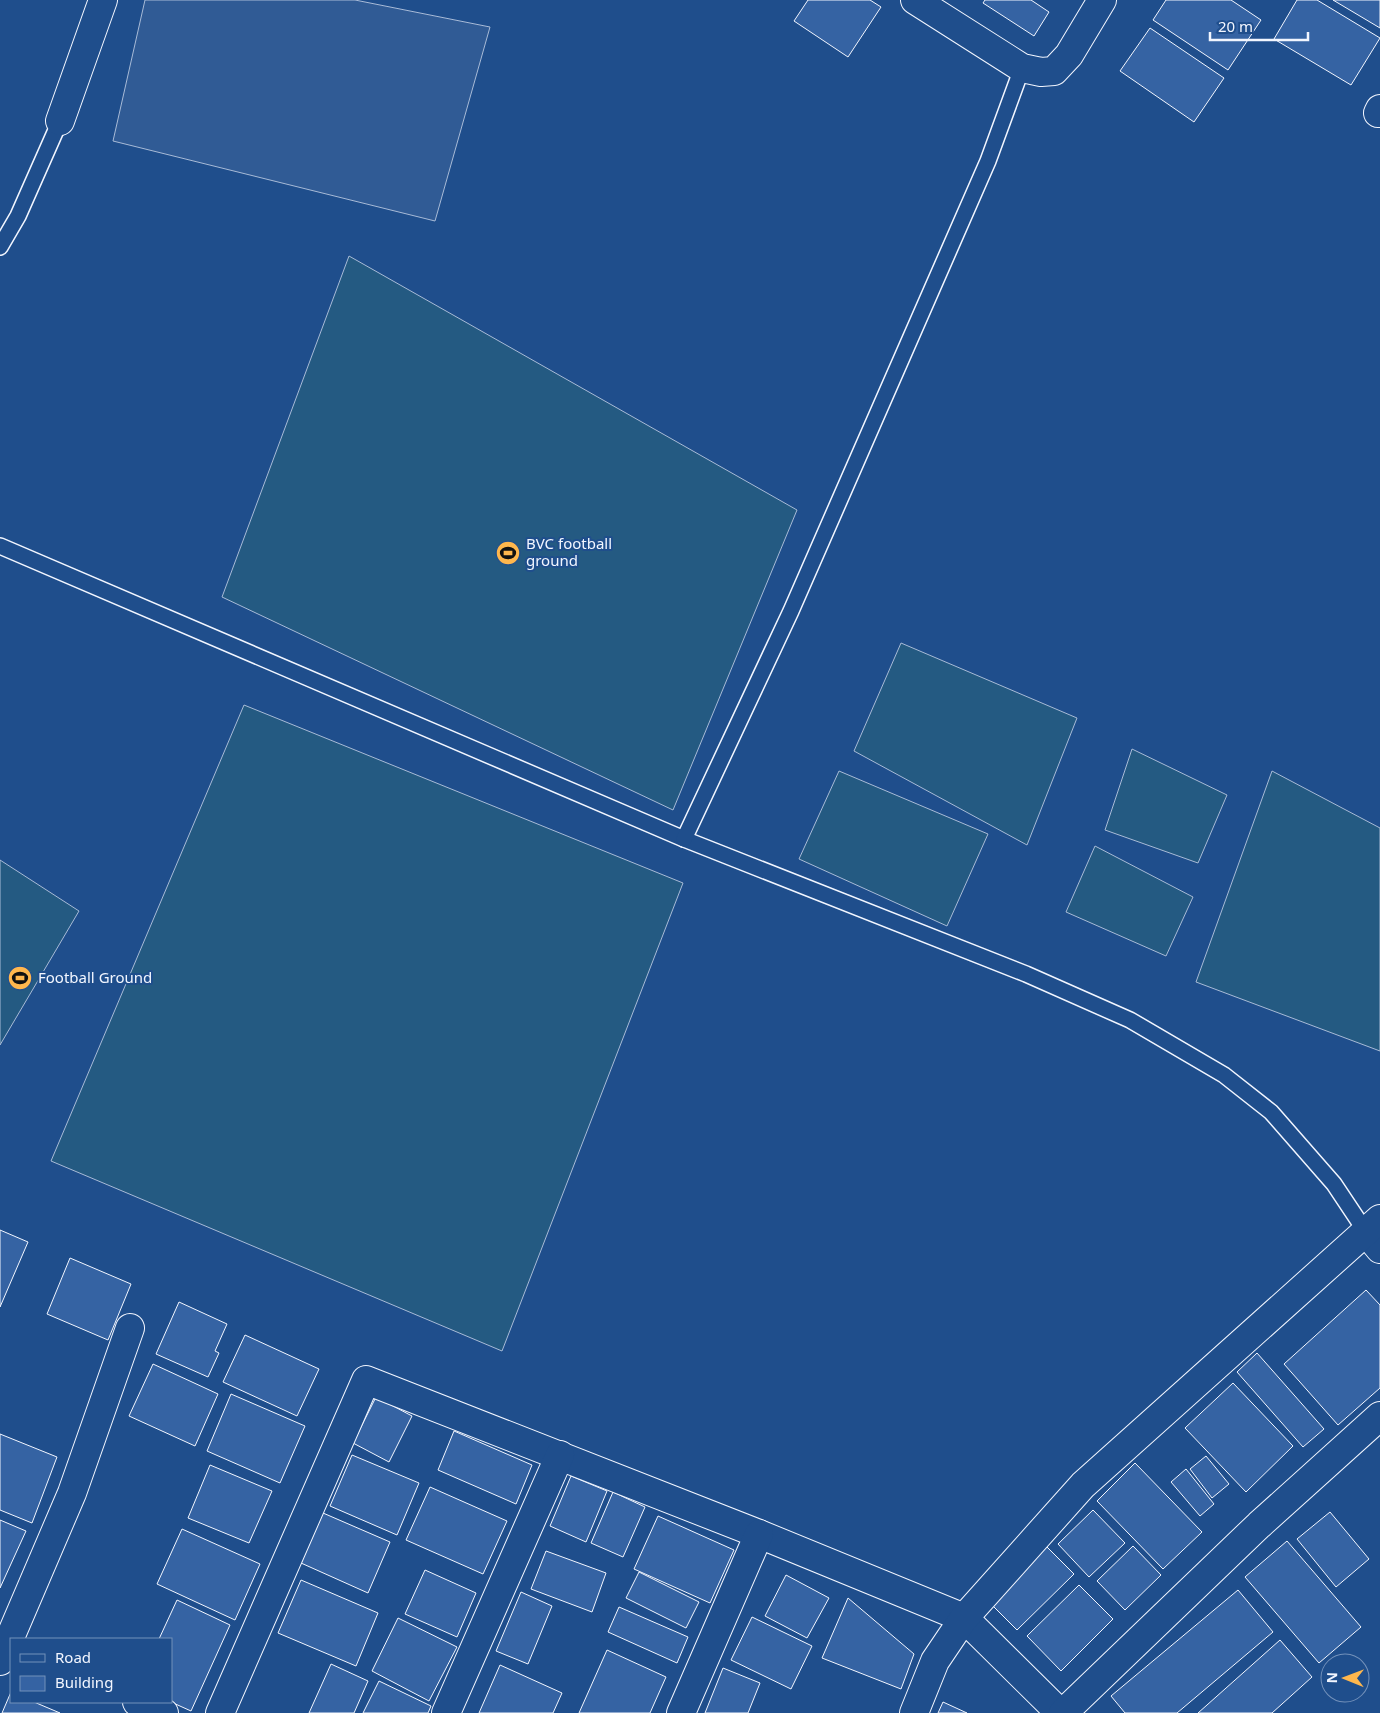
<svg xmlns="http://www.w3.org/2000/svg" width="1380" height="1713" viewBox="0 0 1380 1713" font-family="'Noto Sans',sans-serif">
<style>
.garden{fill:#245a82;stroke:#a8bbd7}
.parking{fill:#305b95;stroke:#a8bbd7}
.building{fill:#3563a3;stroke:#f2f6ff}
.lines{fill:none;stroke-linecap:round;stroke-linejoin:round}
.service-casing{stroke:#f2f6ff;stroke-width:18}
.minor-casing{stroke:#f2f6ff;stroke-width:30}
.tertiary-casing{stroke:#f2f6ff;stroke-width:30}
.service{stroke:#1f4e8c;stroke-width:15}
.minor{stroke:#1f4e8c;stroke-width:28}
.tertiary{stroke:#1f4e8c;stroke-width:28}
.labels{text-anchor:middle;stroke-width:4;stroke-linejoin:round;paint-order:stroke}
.poi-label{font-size:15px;fill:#f2f6ff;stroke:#1f4e8c;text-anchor:start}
</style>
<rect width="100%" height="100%" fill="#1f4e8c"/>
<g class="garden">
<polygon points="349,256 797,510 673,810 222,597"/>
<polygon points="901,643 1077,718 1027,845 854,751"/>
<polygon points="244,705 683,883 502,1351 51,1161"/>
<polygon points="1132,749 1227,795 1198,863 1105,830"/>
<polygon points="839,771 988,834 947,926 799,859"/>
<polygon points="1272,771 1380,828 1380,1051 1196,982"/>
<polygon points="1095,846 1193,897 1166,956 1066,912"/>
<polygon points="0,860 79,911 0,1045"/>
</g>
<polygon class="parking" points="145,0 355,0 490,27 435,221 113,141"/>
<g class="building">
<polygon points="808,0 870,0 881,7 848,57 794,21"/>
<polygon points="985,0 1031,0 1049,12 1034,36 983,3"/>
<polygon points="1166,0 1231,0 1261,20 1228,70 1153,20"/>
<polygon points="1297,0 1317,0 1380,38 1351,85 1274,39"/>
<polygon points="1333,0 1380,0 1380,28"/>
<polygon points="1150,28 1224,78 1194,122 1120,71"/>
<polygon points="0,1230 28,1242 0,1307"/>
<polygon points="70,1258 131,1284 108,1340 47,1314"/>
<polygon points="1366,1290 1380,1305 1380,1388 1338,1425 1284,1364"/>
<polygon points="179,1302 227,1324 215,1351 219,1353 208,1377 156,1354"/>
<polygon points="245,1335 319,1369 297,1416 223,1382"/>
<polygon points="1257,1353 1324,1429 1303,1447 1237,1372"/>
<polygon points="153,1364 218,1394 195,1446 129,1416"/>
<polygon points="1233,1383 1293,1446 1246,1492 1185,1428"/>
<polygon points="231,1394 305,1426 280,1483 207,1451"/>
<polygon points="376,1397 412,1416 389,1462 353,1443"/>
<polygon points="454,1431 532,1465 516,1504 438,1470"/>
<polygon points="0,1434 57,1457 32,1523 0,1510"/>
<polygon points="352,1455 419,1483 397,1535 330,1506"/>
<polygon points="1206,1456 1229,1484 1212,1498 1190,1469"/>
<polygon points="1135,1463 1202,1532 1163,1569 1097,1501"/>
<polygon points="210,1465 272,1491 249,1543 188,1518"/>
<polygon points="1186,1469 1214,1504 1200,1516 1171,1482"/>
<polygon points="571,1476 607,1491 586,1542 550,1526"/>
<polygon points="430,1487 507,1521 483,1574 406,1540"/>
<polygon points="613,1492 645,1507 623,1557 591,1543"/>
<polygon points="1093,1510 1125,1543 1089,1577 1058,1544"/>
<polygon points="1330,1512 1369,1559 1336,1587 1297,1539"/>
<polygon points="323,1513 390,1542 368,1593 301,1563"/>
<polygon points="658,1516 734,1550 710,1603 634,1569"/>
<polygon points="0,1520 26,1531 0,1588"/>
<polygon points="182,1529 260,1564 235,1620 157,1584"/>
<polygon points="1287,1541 1361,1627 1319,1663 1245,1577"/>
<polygon points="1133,1546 1161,1575 1125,1610 1097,1581"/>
<polygon points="1047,1547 1074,1574 1017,1630 990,1603"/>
<polygon points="546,1551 606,1573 592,1612 531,1589"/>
<polygon points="425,1570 476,1593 457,1637 405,1614"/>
<polygon points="639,1572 699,1602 686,1628 626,1598"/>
<polygon points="786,1575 829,1598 807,1638 765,1616"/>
<polygon points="301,1580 378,1613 356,1666 278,1633"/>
<polygon points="1079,1585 1113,1619 1061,1671 1027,1636"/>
<polygon points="1238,1590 1273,1632 1177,1713 1125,1713 1111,1696"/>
<polygon points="521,1592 552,1606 528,1664 496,1651"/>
<polygon points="848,1598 914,1654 901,1689 822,1658"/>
<polygon points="177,1600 230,1625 191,1711 171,1702 171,1639 159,1639"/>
<polygon points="619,1607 688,1637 677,1663 608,1632"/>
<polygon points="752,1617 812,1646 791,1689 731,1660"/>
<polygon points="398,1618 457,1647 429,1701 372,1671"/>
<polygon points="1280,1640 1312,1677 1272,1713 1198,1713"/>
<polygon points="607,1650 666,1677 650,1713 579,1713"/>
<polygon points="331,1664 368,1681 354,1713 309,1713"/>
<polygon points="500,1665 562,1693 553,1713 479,1713"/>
<polygon points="723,1668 760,1683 748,1713 705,1713"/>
<polygon points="379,1681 431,1706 428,1713 363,1713"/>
<polygon points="11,1692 11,1702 34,1702 60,1713 2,1713"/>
<polygon points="943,1702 967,1713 938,1713"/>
</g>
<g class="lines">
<g class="service-casing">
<g id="service">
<polyline points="0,247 18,216 60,121"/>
<polyline points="0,546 684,839 1026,974 1130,1020 1224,1075 1271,1112 1334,1184 1366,1232"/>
<polyline points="684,839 791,611 988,161 1022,68"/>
</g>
</g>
<g class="minor-casing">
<g id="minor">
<polyline points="915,0 1022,68 1041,72 1054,71 1069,55 1102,0"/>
<polyline points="1378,113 1380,109"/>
<polyline points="60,121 103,0"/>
<polyline points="1366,1232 1380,1249"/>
<polyline points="0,1661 72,1493 130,1328"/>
<polyline points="137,1702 164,1713"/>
<polyline points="220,1713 366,1380 759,1534 964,1618 1060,1713"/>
<polyline points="446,1713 560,1455"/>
<polyline points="681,1713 759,1534"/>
<polyline points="1063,1713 1259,1525 1380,1416"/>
</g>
</g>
<g class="tertiary-casing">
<polyline id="tertiary" points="914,1713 935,1661 964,1618 1083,1485 1380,1219"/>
</g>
<use href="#service" class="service"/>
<use href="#minor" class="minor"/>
<use href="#tertiary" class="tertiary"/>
</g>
<defs>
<g id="stadium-disc" transform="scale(1.25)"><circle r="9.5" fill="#ffb74d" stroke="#1f4e8c"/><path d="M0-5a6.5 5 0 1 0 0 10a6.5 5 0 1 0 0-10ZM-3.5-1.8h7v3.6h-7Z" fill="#111"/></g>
</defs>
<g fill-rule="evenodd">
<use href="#stadium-disc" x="508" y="553"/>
<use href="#stadium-disc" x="20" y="978"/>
</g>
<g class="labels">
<g class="poi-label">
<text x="526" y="549">BVC football<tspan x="526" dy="17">ground</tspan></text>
<text x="38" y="983">Football Ground</text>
</g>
</g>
<rect x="10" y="1638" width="162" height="65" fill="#1f4e8c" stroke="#7391ba"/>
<rect x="20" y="1654" width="25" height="8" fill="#1f4e8c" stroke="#7391ba"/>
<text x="55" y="1663" font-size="15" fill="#f2f6ff">Road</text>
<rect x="20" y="1676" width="25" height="15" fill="#3563a3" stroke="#7391ba"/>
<text x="55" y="1688" font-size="15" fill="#f2f6ff">Building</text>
<g transform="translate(1345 1678) rotate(271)"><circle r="24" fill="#1f4e8c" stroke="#7391ba"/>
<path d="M0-4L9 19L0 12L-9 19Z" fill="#ffb74d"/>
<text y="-8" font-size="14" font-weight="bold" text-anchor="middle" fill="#f2f6ff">N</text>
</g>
<path d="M1210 32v8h98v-8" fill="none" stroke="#f2f6ff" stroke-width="2.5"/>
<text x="1218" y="32" font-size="15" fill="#f2f6ff" stroke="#1f4e8c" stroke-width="4" paint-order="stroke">20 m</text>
</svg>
